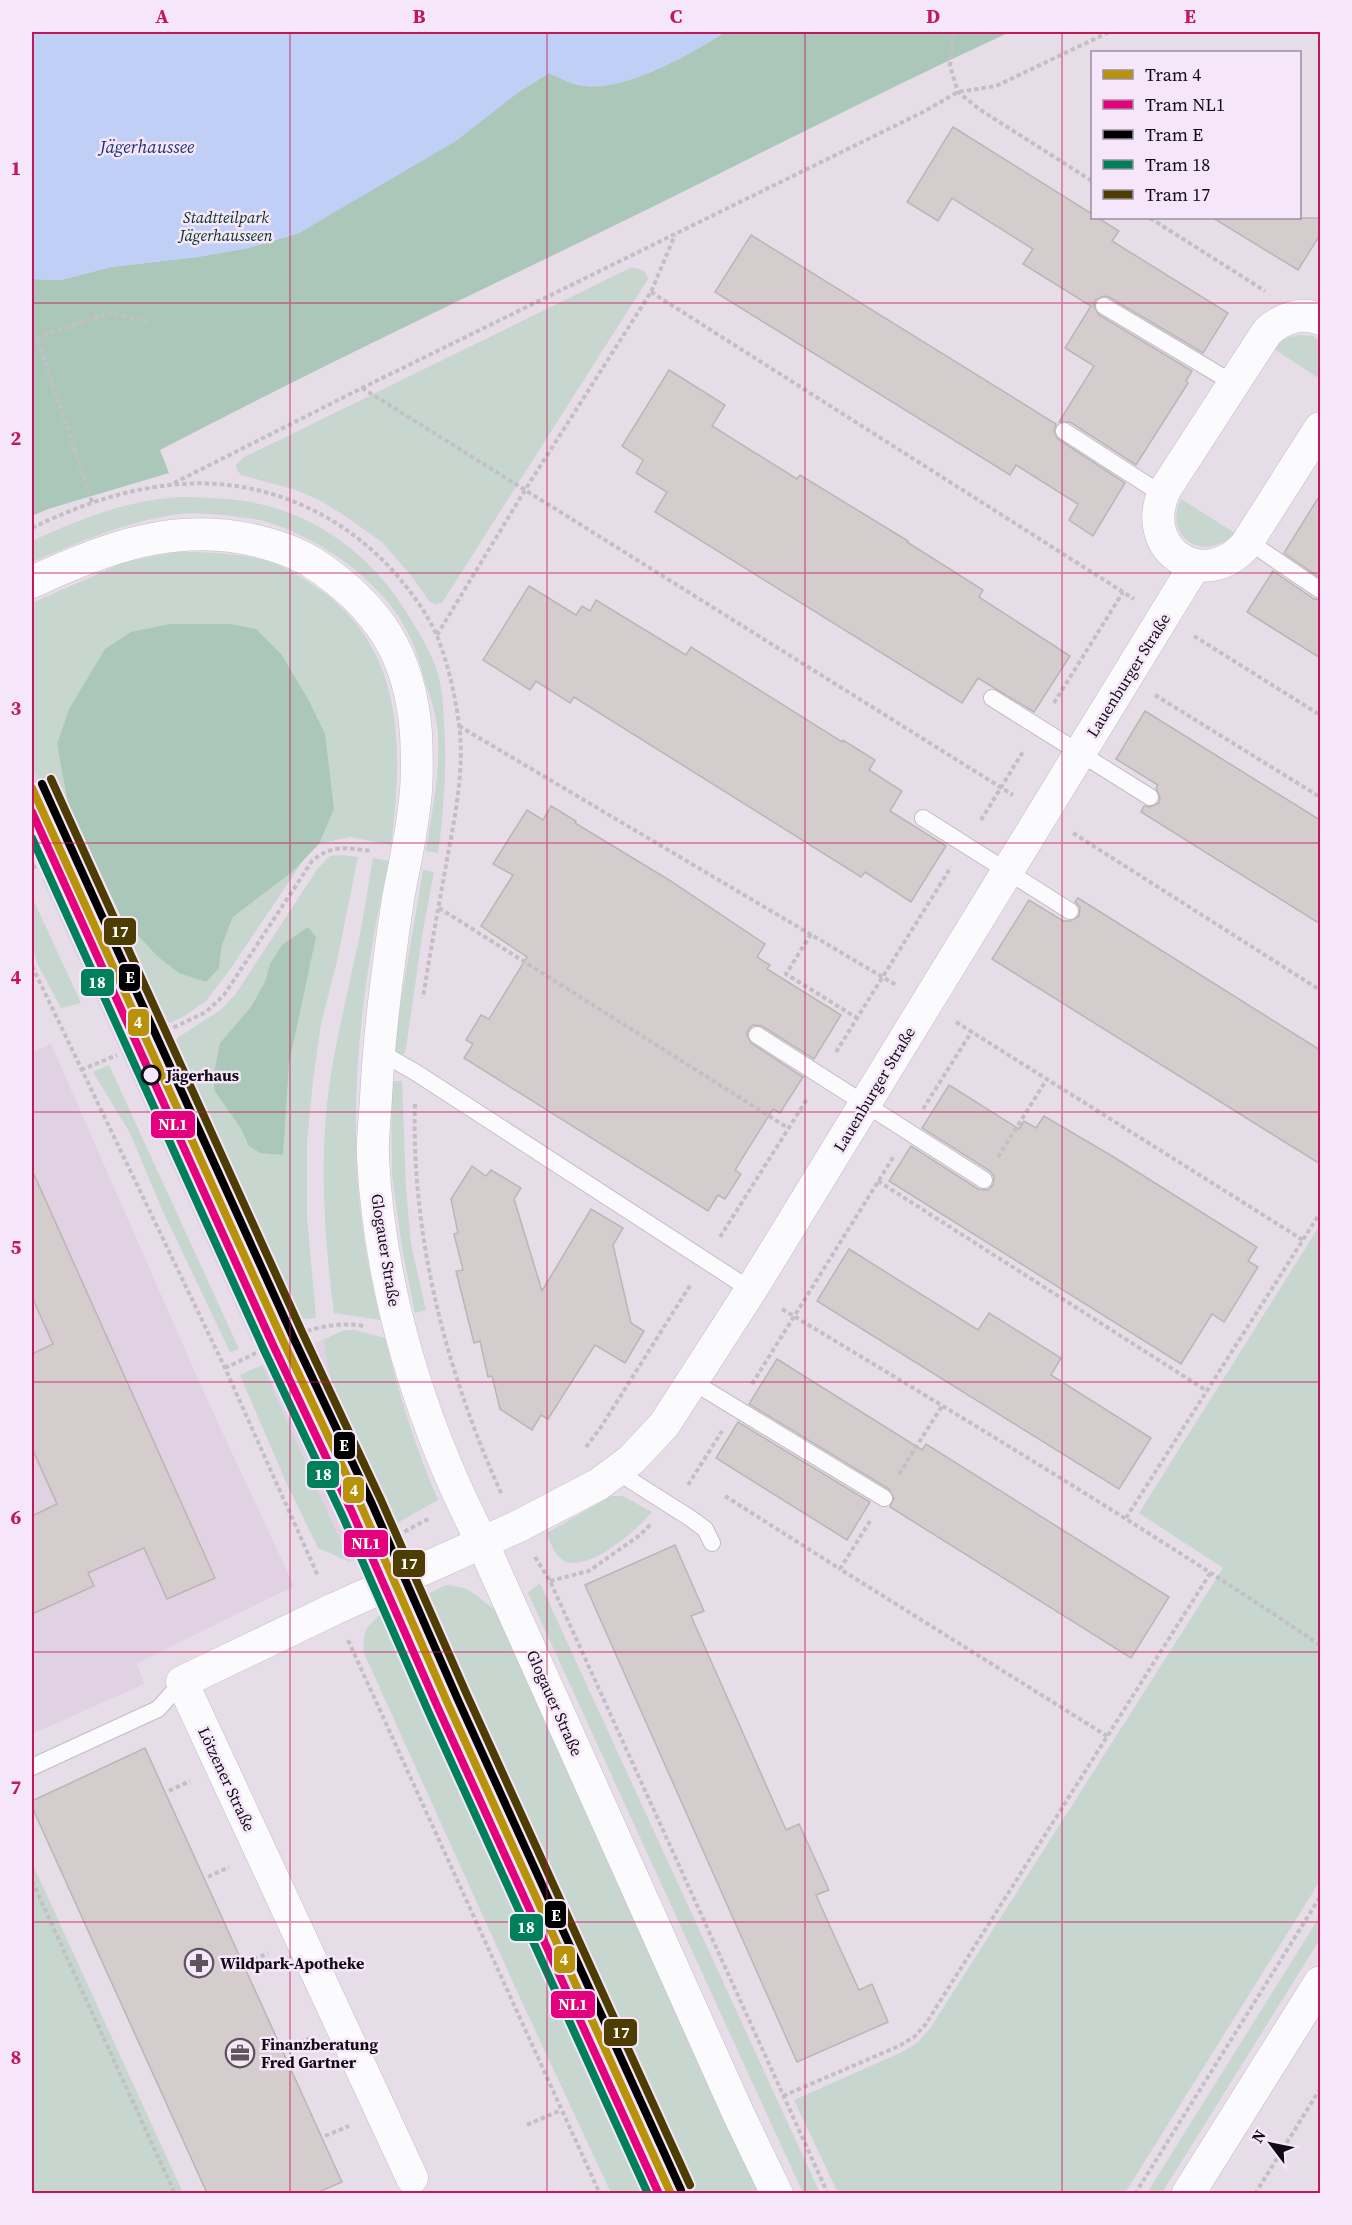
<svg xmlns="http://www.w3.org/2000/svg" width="1352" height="2225" viewBox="0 0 1352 2225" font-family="'Source Serif 4',serif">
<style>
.built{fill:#e0d1e3}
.green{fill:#c7d6cf}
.forest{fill:#abc7ba}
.water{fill:#c0cff5}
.building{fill:#d4cccd;stroke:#bcb5b6;stroke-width:1.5}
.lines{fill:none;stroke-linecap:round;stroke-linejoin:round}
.service-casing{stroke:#c4bcc5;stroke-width:18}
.minor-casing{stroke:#c4bcc5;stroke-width:33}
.tertiary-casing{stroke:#c4bcc5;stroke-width:34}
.path{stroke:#c3c0c4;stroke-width:4;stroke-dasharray:4.5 3;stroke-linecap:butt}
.service{stroke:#fbfafc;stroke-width:16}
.minor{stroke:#fbfafc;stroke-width:32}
.tertiary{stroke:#fbfafc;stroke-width:33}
.tram-1-casing{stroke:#f6e6fa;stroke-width:12}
.tram-2-casing{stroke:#f6e6fa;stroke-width:12}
.tram-3-casing{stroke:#f6e6fa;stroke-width:12}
.tram-4-casing{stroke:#f6e6fa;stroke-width:12}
.tram-5-casing{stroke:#f6e6fa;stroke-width:12}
.tram-1{stroke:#b89208;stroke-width:8}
.tram-2{stroke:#e5007d;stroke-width:8}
.tram-3{stroke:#000;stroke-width:8}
.tram-4{stroke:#00805a;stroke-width:8}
.tram-5{stroke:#4d3d00;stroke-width:8}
.grid{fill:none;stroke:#c2185b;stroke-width:1.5;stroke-opacity:0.55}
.stop-dot{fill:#f6e6fa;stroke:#110c13;stroke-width:3}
.labels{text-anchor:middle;stroke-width:5;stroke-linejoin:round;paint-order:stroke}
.park-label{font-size:16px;font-style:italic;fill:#02331e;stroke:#f6e6fa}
.street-label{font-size:16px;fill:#110c13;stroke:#f6e6fa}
.stop-label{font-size:16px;font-weight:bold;fill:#110c13;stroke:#f6e6fa;text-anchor:start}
.poi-label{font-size:16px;font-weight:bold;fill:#110c13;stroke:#f6e6fa;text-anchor:start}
.water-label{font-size:18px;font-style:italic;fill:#1d3872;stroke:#f6e6fa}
.line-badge{stroke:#f6e6fa;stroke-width:2}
.badge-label{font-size:16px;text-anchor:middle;font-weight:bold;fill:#fff}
.neatline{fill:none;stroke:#c2185b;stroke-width:2}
.grid-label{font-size:20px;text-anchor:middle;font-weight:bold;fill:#c2185b}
</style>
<rect width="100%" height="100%" fill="#e6dde8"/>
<g class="built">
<polygon points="32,766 66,840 32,854"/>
<polygon points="75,864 286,1328 252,1342 42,879"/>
<polygon points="51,1044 205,1395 294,1586 137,1663 144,1684 32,1734 32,1052"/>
<polygon points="323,1340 338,1417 363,1487 389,1544 350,1562 262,1365"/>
<polygon points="419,1598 686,2193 644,2193 380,1615"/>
</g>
<g class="green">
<polygon points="630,268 637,268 645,272 648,279 442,603 435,604 429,601 413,578 382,542 342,514 319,500 296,490 241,475 237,470 236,465 243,458"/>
<polygon points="1300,335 1313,336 1320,341 1320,379 1274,349 1285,338"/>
<path d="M 180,497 C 201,497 223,498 244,501 C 316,512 374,557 410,618 C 420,635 431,652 437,671 C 442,686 443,705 444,721 C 447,766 444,809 438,853 L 426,851 C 432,810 442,765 437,724 C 435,711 430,697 426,685 C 421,667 416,649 408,633 C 382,580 316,535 260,520 C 251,518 241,518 233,516 C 213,514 193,512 174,515 C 124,522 78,543 32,562 L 32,541 C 80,519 127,500 180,497 Z"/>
<path d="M 1181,499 L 1235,533 C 1201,566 1163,534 1181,499 Z"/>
<path d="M 177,552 C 208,552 238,553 267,561 C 286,566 304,579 319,589 C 406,650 403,751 391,845 L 350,837 L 319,844 L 334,809 L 230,624 L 170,624 L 68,803 L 82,834 L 66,840 L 32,766 L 32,603 L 125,562 Z"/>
<polygon points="307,855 229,971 206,1001 183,1017 170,1023 162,1017 121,917 157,956 219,968 222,945 233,917 291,873"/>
<polygon points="341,855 358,857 337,961 321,1024 313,1080 307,1141 307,1218 316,1318 300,1319 177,1047 177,1038 219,1011 235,995 318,868 330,856"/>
<path d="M 373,858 L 389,861 C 361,985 345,1112 364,1239 C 368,1266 374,1293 380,1320 L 334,1313 C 325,1243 320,1175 327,1104 C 332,1055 345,1006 355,957 C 363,924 367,891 373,858 Z"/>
<polygon points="423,870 434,872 423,930 406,1048 404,1054 399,1055 395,1050 394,1042"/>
<polygon points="32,897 81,1003 61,1008 37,963 32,943"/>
<polygon points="109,1065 239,1349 230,1352 161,1207 130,1133 93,1072"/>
<polygon points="391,1081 402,1081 406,1188 411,1244 426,1310 415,1313 402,1248 392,1175"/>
<polygon points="1320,1225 1320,1881 1125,2193 838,2193 794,2100 900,2053 917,2043 931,2027 1223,1568 1139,1513"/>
<path d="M 344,1330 L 355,1330 L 385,1338 C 399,1394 415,1447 438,1500 L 383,1531 L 363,1487 L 338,1417 L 323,1340 Z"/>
<polygon points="262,1365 350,1562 318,1548 286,1482 240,1375"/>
<path d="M 611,1496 L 623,1496 L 652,1512 C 637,1530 588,1573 564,1561 C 554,1555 551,1544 547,1533 Z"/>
<polygon points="540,1583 820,2193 803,2193 528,1593"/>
<path d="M 446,1585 C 456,1586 465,1587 473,1593 C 483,1599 486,1606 497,1609 L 761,2193 L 686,2193 L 419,1598 Z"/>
<path d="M 380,1615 L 644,2193 L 611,2193 L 516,1989 L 364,1653 C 362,1633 365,1628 380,1615 Z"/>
<polygon points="32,1863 183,2193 32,2193"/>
<polygon points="1320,1916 1320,1939 1162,2193 1147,2193"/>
</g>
<g class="forest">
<path d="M 725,32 L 1010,32 C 884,90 762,153 638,214 C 478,292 317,368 160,450 L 169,473 L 48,509 L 32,516 L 32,279 L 61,280 L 111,267 L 197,257 L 248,248 L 299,233 L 399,173 L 520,91 L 549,73 C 558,77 569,83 579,85 C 621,94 691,54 725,32 Z"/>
<polygon points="170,624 230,624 256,629 281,654 308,699 325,734 334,809 319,844 291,873 233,917 222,945 219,968 206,982 179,973 157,956 121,917 68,803 57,744 69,709 105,649 131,632"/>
<polygon points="308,927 316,937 289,1063 283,1155 260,1153 249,1146 240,1127 214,1090 215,1068 220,1043 251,1007 265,982 270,964 282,945"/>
</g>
<path class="water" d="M 32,32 L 725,32 C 691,54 621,95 579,85 C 569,83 558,77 548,73 L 520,91 L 456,141 L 299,233 L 248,248 L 197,257 L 111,267 L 61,280 L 32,279 Z"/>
<g class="building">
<polygon points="953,127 1092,214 1092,218 1098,218 1119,231 1112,241 1228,313 1203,353 1109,297 1104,296 1095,300 1094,306 1099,315 1192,371 1186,381 1188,383 1136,465 1070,422 1059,422 1094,366 1065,348 1091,306 1023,264 1033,249 952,198 938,221 907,202"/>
<polygon points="1213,218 1320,218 1320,235 1298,270"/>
<polygon points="751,235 1056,424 1054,431 1058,439 1125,483 1093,536 1069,520 1078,504 1016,465 1010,475 715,292"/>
<polygon points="669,370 725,405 712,426 797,479 800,475 908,541 907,542 983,590 979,597 1070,656 1034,712 978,678 962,703 655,512 667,492 636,473 643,460 622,446"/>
<polygon points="1320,495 1320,578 1284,553"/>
<polygon points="1273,571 1314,599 1320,600 1320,658 1247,612"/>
<polygon points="529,586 576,615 582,606 590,611 596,600 686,655 691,647 842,742 843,740 875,760 869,770 902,791 890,811 946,846 911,902 865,872 861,877 574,697 570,703 536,681 530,690 483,660"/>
<polygon points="1145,711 1320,820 1320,924 1141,812 1144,806 1150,807 1159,803 1160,797 1156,788 1158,785 1116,759"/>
<polygon points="551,806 576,821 575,823 669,880 765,944 757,957 770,965 767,969 841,1015 814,1059 762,1026 753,1025 749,1029 747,1035 751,1043 803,1077 780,1113 773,1109 735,1170 741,1174 725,1199 718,1195 708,1211 464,1058 473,1044 466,1040 481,1015 489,1019 527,957 481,926 513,875 493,864 527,810 543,820"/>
<polygon points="1078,898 1320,1050 1320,1164 992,959 1029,900 1063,921 1070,921 1079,916 1080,907 1075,902"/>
<polygon points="949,1085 1019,1129 1024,1121 1036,1128 1044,1116 1112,1156 1257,1247 1248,1261 1258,1267 1224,1322 1212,1314 1181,1364 889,1181 911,1146 978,1189 988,1190 993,1185 994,1176 990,1171 922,1128"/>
<polygon points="472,1166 486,1176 491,1170 521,1188 514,1199 542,1291 591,1209 623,1228 613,1245 631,1323 644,1331 625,1363 595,1345 548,1419 541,1415 532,1430 500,1409 492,1376 488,1377 480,1341 474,1343 456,1271 463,1270 454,1234 458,1233 451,1199"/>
<polygon points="32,1170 215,1578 167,1599 144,1548 88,1573 94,1586 32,1614 32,1516 57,1504 32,1448 32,1354 53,1344 32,1297"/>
<polygon points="849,1249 978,1330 989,1313 1061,1358 1051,1375 1151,1438 1119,1489 817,1301"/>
<polygon points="777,1359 922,1450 926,1444 1169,1597 1131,1658 890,1507 894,1498 889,1489 749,1404"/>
<polygon points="738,1422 870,1502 847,1540 716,1458"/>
<polygon points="675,1545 704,1611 691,1616 786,1830 799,1824 829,1890 816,1895 838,1944 859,1990 872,1984 888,2022 797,2062 585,1585"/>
<polygon points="145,1748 342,2182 316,2193 207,2193 32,1807 32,1801"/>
</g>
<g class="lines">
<g class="service-casing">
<g id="service">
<polyline points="1104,306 1233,383"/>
<polyline points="1064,431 1163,495"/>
<polyline points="1248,541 1320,590"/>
<polyline points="992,698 1150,797"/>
<polyline points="923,818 1070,911"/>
<polyline points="757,1035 984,1180"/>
<polyline points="378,1051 415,1072 751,1290"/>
<polyline points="693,1382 884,1498"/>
<polyline points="616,1471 690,1518 705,1529 712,1543"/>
<polyline points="32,1767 158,1709 182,1682"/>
</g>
</g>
<g class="minor-casing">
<g id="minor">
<path d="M 1320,319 C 1301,311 1281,319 1267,332 L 1166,488 C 1136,546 1200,594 1245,546 L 1320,428"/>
<path d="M 32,582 C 105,548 176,521 257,541 C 277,546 296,552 313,563 C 378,606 410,654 416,733 C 417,755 418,778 415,800 C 412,833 404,866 398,899 C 388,965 379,1031 376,1098 C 375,1118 372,1139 373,1158 C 380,1292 421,1424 482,1542 L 738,2113 L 777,2194"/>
<polyline points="412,2178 182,1682 334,1609 517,1527 599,1484 631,1460 664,1425 751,1290 1195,565"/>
</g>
</g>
<g class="tertiary-casing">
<polyline id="tertiary" points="1188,2194 1320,1983"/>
</g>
<g class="path">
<polyline points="953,32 950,66 958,92 979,109 1092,181"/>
<polyline points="1150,218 1265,291"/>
<polyline points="651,292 1134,599"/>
<polyline points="362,388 1013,795"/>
<polyline points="174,483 362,388 923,112 958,92 996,86 1109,32"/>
<polyline points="92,502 37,338 109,313 147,321"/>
<path d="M 32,528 C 75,507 122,490 170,485 C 258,475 343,511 400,579 C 414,596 428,615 437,636 C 448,663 455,695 459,724 C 465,766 455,818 447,859 C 439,905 430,952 423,998"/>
<polyline points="437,635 525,490 651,292 675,235"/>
<polyline points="1194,636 1320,715"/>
<polyline points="1155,695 1320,797"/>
<polyline points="1054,703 1123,592"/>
<polyline points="459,726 896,985"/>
<polyline points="981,820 1024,750"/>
<polyline points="1073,833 1320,990"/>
<polyline points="32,868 75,849"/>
<polyline points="439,908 788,1128"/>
<polyline points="811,934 786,974 857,1018"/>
<polyline points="32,966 225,1368 318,1576"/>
<polyline points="956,1022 1303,1240"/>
<path d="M 160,1034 L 206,1012 L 224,995 L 312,861 C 332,844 346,848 371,851"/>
<polyline points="836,1052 951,867"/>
<polyline points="81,1070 117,1055"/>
<path d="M 415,1104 C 411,1238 447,1374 502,1495"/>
<polyline points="923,1109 972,1031"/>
<polyline points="998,1157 1047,1079"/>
<polyline points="878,1181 1207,1391"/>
<polyline points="720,1237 807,1099"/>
<path d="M 782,1309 C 963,1418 1145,1527 1320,1645"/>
<path d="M 225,1368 C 267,1349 315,1317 363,1326"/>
<polyline points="752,1384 894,1156"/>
<polyline points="586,1447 601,1427 691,1284"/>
<polyline points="899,1474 942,1406"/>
<polyline points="688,1485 722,1431"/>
<polyline points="725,1496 840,1569"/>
<polyline points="1126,1518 1320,1213"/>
<polyline points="870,1521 840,1569 1107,1736"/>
<polyline points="394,1542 400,1534 430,1518"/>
<polyline points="535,1557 550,1581 828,2194"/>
<polyline points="550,1581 589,1571 640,1535 650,1525"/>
<polyline points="348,1640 600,2194"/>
<polyline points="169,1791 190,1781"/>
<polyline points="208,1877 229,1867"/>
<polyline points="32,1881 175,2194"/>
<polyline points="247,1963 268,1953"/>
<polyline points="286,2049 310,2038"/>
<polyline points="783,2096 899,2046 914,2037 925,2025 1211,1572"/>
<polyline points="527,2125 561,2110"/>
<polyline points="325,2136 349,2126"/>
<polyline points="1135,2194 1320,1897"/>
<polyline points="1255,2194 1320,2089"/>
</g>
<use href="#service" class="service"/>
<use href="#minor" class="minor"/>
<use href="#tertiary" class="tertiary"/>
<g class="tram-1-casing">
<polyline id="tram-1" points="32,788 283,1341 362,1508 448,1704 671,2194"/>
</g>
<g class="tram-2-casing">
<polyline id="tram-2" points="32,812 273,1345 352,1512 438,1708 659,2194"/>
</g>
<g class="tram-3-casing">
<polyline id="tram-3" points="42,784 293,1337 372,1504 458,1700 681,2190"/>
</g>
<g class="tram-4-casing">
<polyline id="tram-4" points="32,838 264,1350 343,1517 429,1713 648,2194"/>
</g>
<g class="tram-5-casing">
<polyline id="tram-5" points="51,779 302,1332 381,1500 467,1695 690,2185"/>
</g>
<use href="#tram-1" class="tram-1"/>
<use href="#tram-2" class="tram-2"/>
<use href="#tram-3" class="tram-3"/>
<use href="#tram-4" class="tram-4"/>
<use href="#tram-5" class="tram-5"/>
</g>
<path class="grid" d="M 290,32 L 290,2194M 547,32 L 547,2194M 805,32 L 805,2194M 1062,32 L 1062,2194M 32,303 L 1320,303M 32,573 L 1320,573M 32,843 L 1320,843M 32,1112 L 1320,1112M 32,1382 L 1320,1382M 32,1652 L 1320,1652M 32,1922 L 1320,1922"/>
<defs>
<g id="pharmacy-ring" transform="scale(1.5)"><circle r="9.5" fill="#f6e6fa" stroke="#5c555e" stroke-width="1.5"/><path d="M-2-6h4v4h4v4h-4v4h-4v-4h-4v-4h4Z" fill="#5c555e"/></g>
<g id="office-ring" transform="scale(1.5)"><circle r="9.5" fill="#f6e6fa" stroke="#5c555e" stroke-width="1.5"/><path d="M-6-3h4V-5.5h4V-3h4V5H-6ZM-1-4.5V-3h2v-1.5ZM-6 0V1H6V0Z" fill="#5c555e"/></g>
</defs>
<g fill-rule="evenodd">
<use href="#pharmacy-ring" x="199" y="1963"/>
<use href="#office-ring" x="240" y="2053"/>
</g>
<circle class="stop-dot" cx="151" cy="1075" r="9"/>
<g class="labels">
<g class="park-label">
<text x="226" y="223">Stadtteilpark<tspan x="226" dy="18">Jägerhausseen</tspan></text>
</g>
<g class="street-label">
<text transform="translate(1128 675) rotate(-58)" y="6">Lauenburger Straße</text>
<text transform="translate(874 1089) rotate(-59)" y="6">Lauenburger Straße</text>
<text transform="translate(386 1250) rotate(81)" y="6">Glogauer Straße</text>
<text transform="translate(555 1703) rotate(66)" y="6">Glogauer Straße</text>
<text transform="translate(227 1779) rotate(65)" y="6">Lötzener Straße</text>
</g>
<g class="stop-label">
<text x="166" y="1081">Jägerhaus</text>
</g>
<g class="poi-label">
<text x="220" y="1969">Wildpark-Apotheke</text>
<text x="261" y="2050">Finanzberatung<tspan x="261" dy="18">Fred Gartner</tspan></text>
</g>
<g class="water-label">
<text x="147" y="153">Jägerhaussee</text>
</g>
</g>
<g class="line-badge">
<rect x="103" y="917" width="34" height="29" rx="6" fill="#4d3d00"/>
<rect x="118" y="963" width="23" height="29" rx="6" fill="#000"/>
<rect x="80" y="968" width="35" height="29" rx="6" fill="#00805a"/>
<rect x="127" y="1008" width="23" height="29" rx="6" fill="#b89208"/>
<rect x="150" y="1110" width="46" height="29" rx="6" fill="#e5007d"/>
<rect x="333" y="1431" width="23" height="29" rx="6" fill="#000"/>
<rect x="306" y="1460" width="34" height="29" rx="6" fill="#00805a"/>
<rect x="342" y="1476" width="23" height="28" rx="6" fill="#b89208"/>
<rect x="343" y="1529" width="46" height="29" rx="6" fill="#e5007d"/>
<rect x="392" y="1549" width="34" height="29" rx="6" fill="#4d3d00"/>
<rect x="544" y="1900" width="23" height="29" rx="6" fill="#000"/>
<rect x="509" y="1913" width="35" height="29" rx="6" fill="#00805a"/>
<rect x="553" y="1945" width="23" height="29" rx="6" fill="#b89208"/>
<rect x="550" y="1990" width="46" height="29" rx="6" fill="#e5007d"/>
<rect x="603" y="2018" width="35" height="29" rx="6" fill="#4d3d00"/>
</g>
<g class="badge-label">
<text x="120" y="937">17</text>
<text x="130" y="983">E</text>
<text x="97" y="988">18</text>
<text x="138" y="1028">4</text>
<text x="173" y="1130">NL1</text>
<text x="344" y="1451">E</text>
<text x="323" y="1480">18</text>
<text x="354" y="1496">4</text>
<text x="366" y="1549">NL1</text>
<text x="409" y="1569">17</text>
<text x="556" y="1921">E</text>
<text x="526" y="1933">18</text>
<text x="564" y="1965">4</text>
<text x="573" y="2010">NL1</text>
<text x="621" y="2038">17</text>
</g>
<rect width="1352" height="2225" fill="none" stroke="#f6e6fa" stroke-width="66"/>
<rect x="1091" y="51" width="210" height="168" fill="#f6e6fa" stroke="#9a8f9e" stroke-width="1.5"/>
<rect x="1103" y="70" width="30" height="9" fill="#b89208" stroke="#9a8f9e" stroke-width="1.5"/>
<text x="1145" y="81" font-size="18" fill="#110c13">Tram 4</text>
<rect x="1103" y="100" width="30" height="9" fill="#e5007d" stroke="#9a8f9e" stroke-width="1.5"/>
<text x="1145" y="111" font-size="18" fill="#110c13">Tram NL1</text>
<rect x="1103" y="130" width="30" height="9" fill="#000000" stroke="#9a8f9e" stroke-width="1.5"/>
<text x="1145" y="141" font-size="18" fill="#110c13">Tram E</text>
<rect x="1103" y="160" width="30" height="9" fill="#00805a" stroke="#9a8f9e" stroke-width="1.5"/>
<text x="1145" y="171" font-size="18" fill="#110c13">Tram 18</text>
<rect x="1103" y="190" width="30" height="9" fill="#4d3d00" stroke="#9a8f9e" stroke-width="1.5"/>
<text x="1145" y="201" font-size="18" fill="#110c13">Tram 17</text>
<g transform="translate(1271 2144) rotate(302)" stroke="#f6e6fa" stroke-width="4.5" paint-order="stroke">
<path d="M0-4.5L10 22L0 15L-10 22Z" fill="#110c13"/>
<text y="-9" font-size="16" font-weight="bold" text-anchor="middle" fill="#110c13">N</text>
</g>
<rect x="33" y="33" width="1286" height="2159" class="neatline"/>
<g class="grid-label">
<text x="162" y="23">A</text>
<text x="419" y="23">B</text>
<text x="676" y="23">C</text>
<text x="933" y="23">D</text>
<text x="1190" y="23">E</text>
<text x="16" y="175">1</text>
<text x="16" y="445">2</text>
<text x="16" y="715">3</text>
<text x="16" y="984">4</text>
<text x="16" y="1254">5</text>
<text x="16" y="1524">6</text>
<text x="16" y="1794">7</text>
<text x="16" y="2064">8</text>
</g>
</svg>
